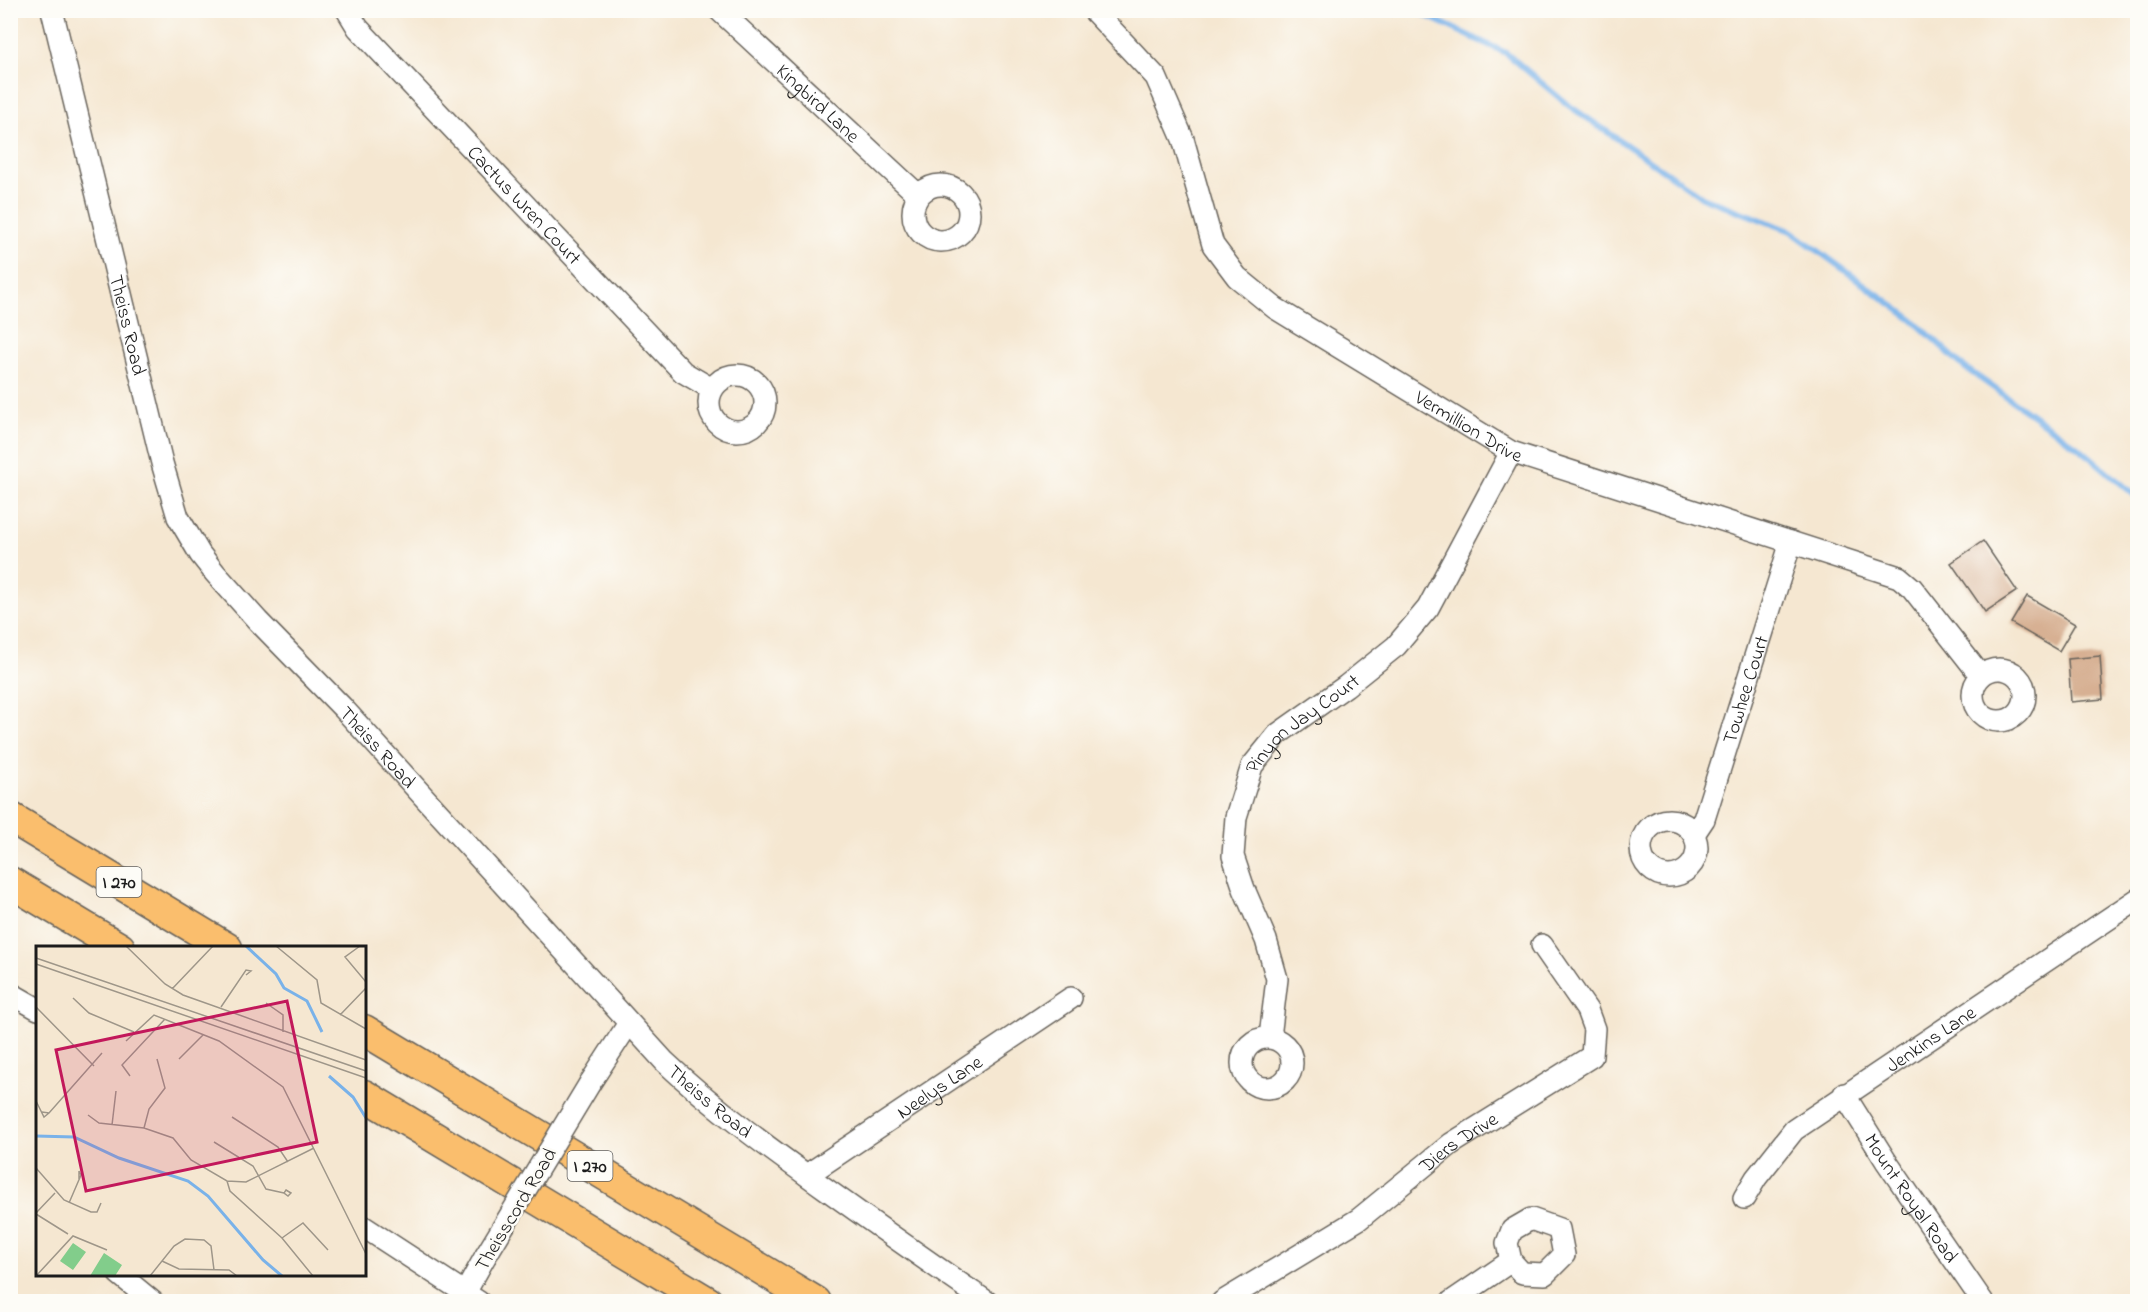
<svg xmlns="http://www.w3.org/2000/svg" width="2148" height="1312" viewBox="0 0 2148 1312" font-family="'Indie Flower',sans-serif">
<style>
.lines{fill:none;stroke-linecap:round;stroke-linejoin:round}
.stream{stroke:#79b2e9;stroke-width:6}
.building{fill:#d7b093}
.minor-casing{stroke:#68635b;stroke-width:24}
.highway-casing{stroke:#68635b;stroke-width:33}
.minor{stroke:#fff;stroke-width:21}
.highway{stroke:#fabe6d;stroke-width:30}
.minor-bridge-casing{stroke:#68635b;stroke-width:24;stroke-linecap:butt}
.minor-bridge{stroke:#fff;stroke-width:21}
.labels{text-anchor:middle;stroke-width:5;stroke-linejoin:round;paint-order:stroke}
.shield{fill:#fdfcf7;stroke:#605f5e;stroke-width:1.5}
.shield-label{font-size:18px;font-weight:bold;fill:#1c1c1c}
.street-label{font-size:20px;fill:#1c1c1c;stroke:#fdfcf7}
.inset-river{fill:none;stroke:#79b2e9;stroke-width:3}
.inset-road{fill:none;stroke:#9e9689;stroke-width:1.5}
.view{fill:#c2185b;fill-opacity:0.15;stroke:#c2185b;stroke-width:3}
.inset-edge{fill:none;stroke:#1c1c1c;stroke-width:3}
</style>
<rect width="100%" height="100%" fill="#fdfcf7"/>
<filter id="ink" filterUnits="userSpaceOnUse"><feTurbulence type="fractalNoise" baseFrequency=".0167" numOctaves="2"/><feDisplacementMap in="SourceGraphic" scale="12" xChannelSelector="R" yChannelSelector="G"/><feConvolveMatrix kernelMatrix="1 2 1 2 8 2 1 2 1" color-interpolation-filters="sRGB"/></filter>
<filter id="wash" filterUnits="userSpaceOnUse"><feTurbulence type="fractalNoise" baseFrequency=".008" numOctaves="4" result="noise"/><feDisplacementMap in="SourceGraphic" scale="24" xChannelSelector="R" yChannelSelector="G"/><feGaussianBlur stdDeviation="1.35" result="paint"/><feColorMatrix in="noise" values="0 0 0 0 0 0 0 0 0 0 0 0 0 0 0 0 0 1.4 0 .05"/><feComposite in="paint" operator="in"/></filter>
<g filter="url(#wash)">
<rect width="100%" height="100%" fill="#f5e7d1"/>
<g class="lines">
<polyline class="stream" points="1414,10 1506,53 1568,105 1704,198 1791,231 1913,320 1964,367 2082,450 2138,498"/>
</g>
<g id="blocks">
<g class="building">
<polygon points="1983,541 2017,591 1985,612 1951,563"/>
<polygon points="2027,596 2075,624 2059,651 2011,623"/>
<polygon points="2100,656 2103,699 2071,702 2068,659"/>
</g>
</g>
</g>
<g filter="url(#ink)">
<use href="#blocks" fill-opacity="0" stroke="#68635b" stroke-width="1.5"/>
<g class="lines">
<g class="minor-casing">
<g id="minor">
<path id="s1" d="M 52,10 L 162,463 L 178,517 L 200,554 L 215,573 L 258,621 L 343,708 L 665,1062 C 715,1109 770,1149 826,1189 C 879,1227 933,1265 987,1302"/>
<path id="s2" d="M 347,10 L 358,28 L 683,372 L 712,389"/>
<path id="s3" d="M 719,10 L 918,195"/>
<path id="s4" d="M 1093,10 L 1156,77 L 1183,139 L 1213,245 L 1237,277 L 1275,308 L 1511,452 L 1899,577 L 1912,588 L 1981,676"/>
<circle cx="941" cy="213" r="28"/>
<circle cx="737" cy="403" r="28"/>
<circle cx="1999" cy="695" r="26"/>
<circle cx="1669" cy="848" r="28"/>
<path id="s5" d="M 1694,834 L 1704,819 L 1791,542"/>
<polyline points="10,993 38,1009"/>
<path id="s6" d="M 1270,1037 L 1277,979 L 1266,940 L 1244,889 L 1233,856 L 1236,817 L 1252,766 L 1278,734 L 1346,686 L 1396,646 L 1428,608 L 1511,452"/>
<circle cx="1267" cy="1063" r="25"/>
<polyline points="590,1083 629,1023"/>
<path id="s7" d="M 1844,1094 L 1886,1161 L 1983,1302"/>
<path id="s8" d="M 807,1175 L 1071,998"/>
<path id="s9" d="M 1744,1198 L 1756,1178 L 1794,1130 L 2138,899"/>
<polygon points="1531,1219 1559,1229 1564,1255 1545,1274 1522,1273 1511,1261 1507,1243 1512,1230"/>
<polyline points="364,1227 479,1302"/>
<polyline points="119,1274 153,1302"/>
<polyline points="465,1293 485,1257"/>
<path id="s10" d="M 1222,1302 L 1359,1219 L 1451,1144 L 1592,1056 L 1594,1029 L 1587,1010 L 1542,945"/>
<polyline points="1451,1302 1511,1261"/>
</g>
</g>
<g class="highway-casing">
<g id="highway">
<polyline points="10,817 227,948"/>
<polyline points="10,882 120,948"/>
<polyline points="364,1030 816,1302"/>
<polyline points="364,1095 708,1302"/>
</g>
</g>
<use href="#minor" class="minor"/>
<use href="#highway" class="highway"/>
<g class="minor-bridge-casing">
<polyline id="minor-bridge" points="485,1257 590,1083"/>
</g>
<use href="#minor-bridge" class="minor-bridge"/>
</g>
</g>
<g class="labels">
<g class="shield">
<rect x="96.5" y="867" width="45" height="30" rx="4.5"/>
<rect x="567.5" y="1151" width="45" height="30" rx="4.5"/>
</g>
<g class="shield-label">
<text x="119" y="888">I 270</text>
<text x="590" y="1172">I 270</text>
</g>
<g class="street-label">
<text dy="7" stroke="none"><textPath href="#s3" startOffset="136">Kingbird Lane</textPath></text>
<text dy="7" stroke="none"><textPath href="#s2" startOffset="264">Cactus Wren Court</textPath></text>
<text dy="7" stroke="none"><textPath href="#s1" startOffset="324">Theiss Road</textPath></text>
<text dy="7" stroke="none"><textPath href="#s4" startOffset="586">Vermillion Drive</textPath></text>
<text dy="7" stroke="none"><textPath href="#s5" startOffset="154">Towhee Court</textPath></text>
<text dy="7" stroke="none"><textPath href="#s6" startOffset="348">Pinyon Jay Court</textPath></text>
<text dy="7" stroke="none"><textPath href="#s1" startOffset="828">Theiss Road</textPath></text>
<text dy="7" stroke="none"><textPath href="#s9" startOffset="249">Jenkins Lane</textPath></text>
<text dy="7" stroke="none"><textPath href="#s8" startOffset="159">Neelys Lane</textPath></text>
<text dy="7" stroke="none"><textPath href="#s1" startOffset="1314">Theiss Road</textPath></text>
<text dy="7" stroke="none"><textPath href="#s10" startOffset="286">Diers Drive</textPath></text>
<text dy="7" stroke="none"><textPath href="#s7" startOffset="124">Mount Royal Road</textPath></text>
<text transform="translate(515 1209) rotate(-59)" y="7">Theisscord Road</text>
</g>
</g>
<g transform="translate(36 946)">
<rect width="330" height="330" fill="#f5e7d1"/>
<path d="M 37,297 L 50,306 L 37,324 L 24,315 ZM 68,307 L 86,319 L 79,330 L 54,330 Z" fill="#82cd8b"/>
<path class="inset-river" d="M 210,0 L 240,28 L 248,42 L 271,55 L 286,86M 293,130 L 317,151 L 330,172M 0,190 L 38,191 L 83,212 L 152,235 L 172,250 L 227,314 L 246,330"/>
<path class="inset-road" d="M 90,0 L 129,38 L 147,49 L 330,114M 240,0 L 281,34 L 285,57 L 330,83M 324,0 L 309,11 L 330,36M 0,12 L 330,125M 0,18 L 330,132M 136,43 L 177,0M 37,52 L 53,67 L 98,86M 230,57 L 247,69 L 247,86M 0,61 L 58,120M 185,61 L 210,24 L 215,25 L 210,29M 304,69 L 330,42M 90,95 L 118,69 L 183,95 L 247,141 L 330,308M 143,113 L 167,89M 94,130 L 86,119 L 129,73M 0,155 L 8,171 L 13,167M 6,166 L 13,167 L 66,107M 52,169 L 63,177 L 108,182 L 137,192 L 155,214 L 191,235 L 210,236 L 278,202M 196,171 L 242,201 L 252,216M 76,179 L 80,145M 108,182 L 113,163 L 129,142 L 121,113M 178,196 L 217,220 L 230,243 L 248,247M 0,222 L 28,254 L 55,266 L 61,266 L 65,257M 191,235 L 194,245 L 246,292 L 277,330M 250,244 L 255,247 L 252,250 L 248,247 ZM 33,257 L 45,229 L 43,225 L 43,233M 0,267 L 19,247M 0,268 L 32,288M 246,292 L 267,277 L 292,304M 126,315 L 143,323 L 193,324 L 201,330M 0,330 L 37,290 L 71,304M 114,330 L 138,300 L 149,293 L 168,294 L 175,300 L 178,324"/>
<path class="view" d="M 251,55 L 281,196 L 50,245 L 20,104 Z"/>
<rect width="330" height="330" class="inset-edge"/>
</g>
<rect width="2148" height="1312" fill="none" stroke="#fdfcf7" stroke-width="36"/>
</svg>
